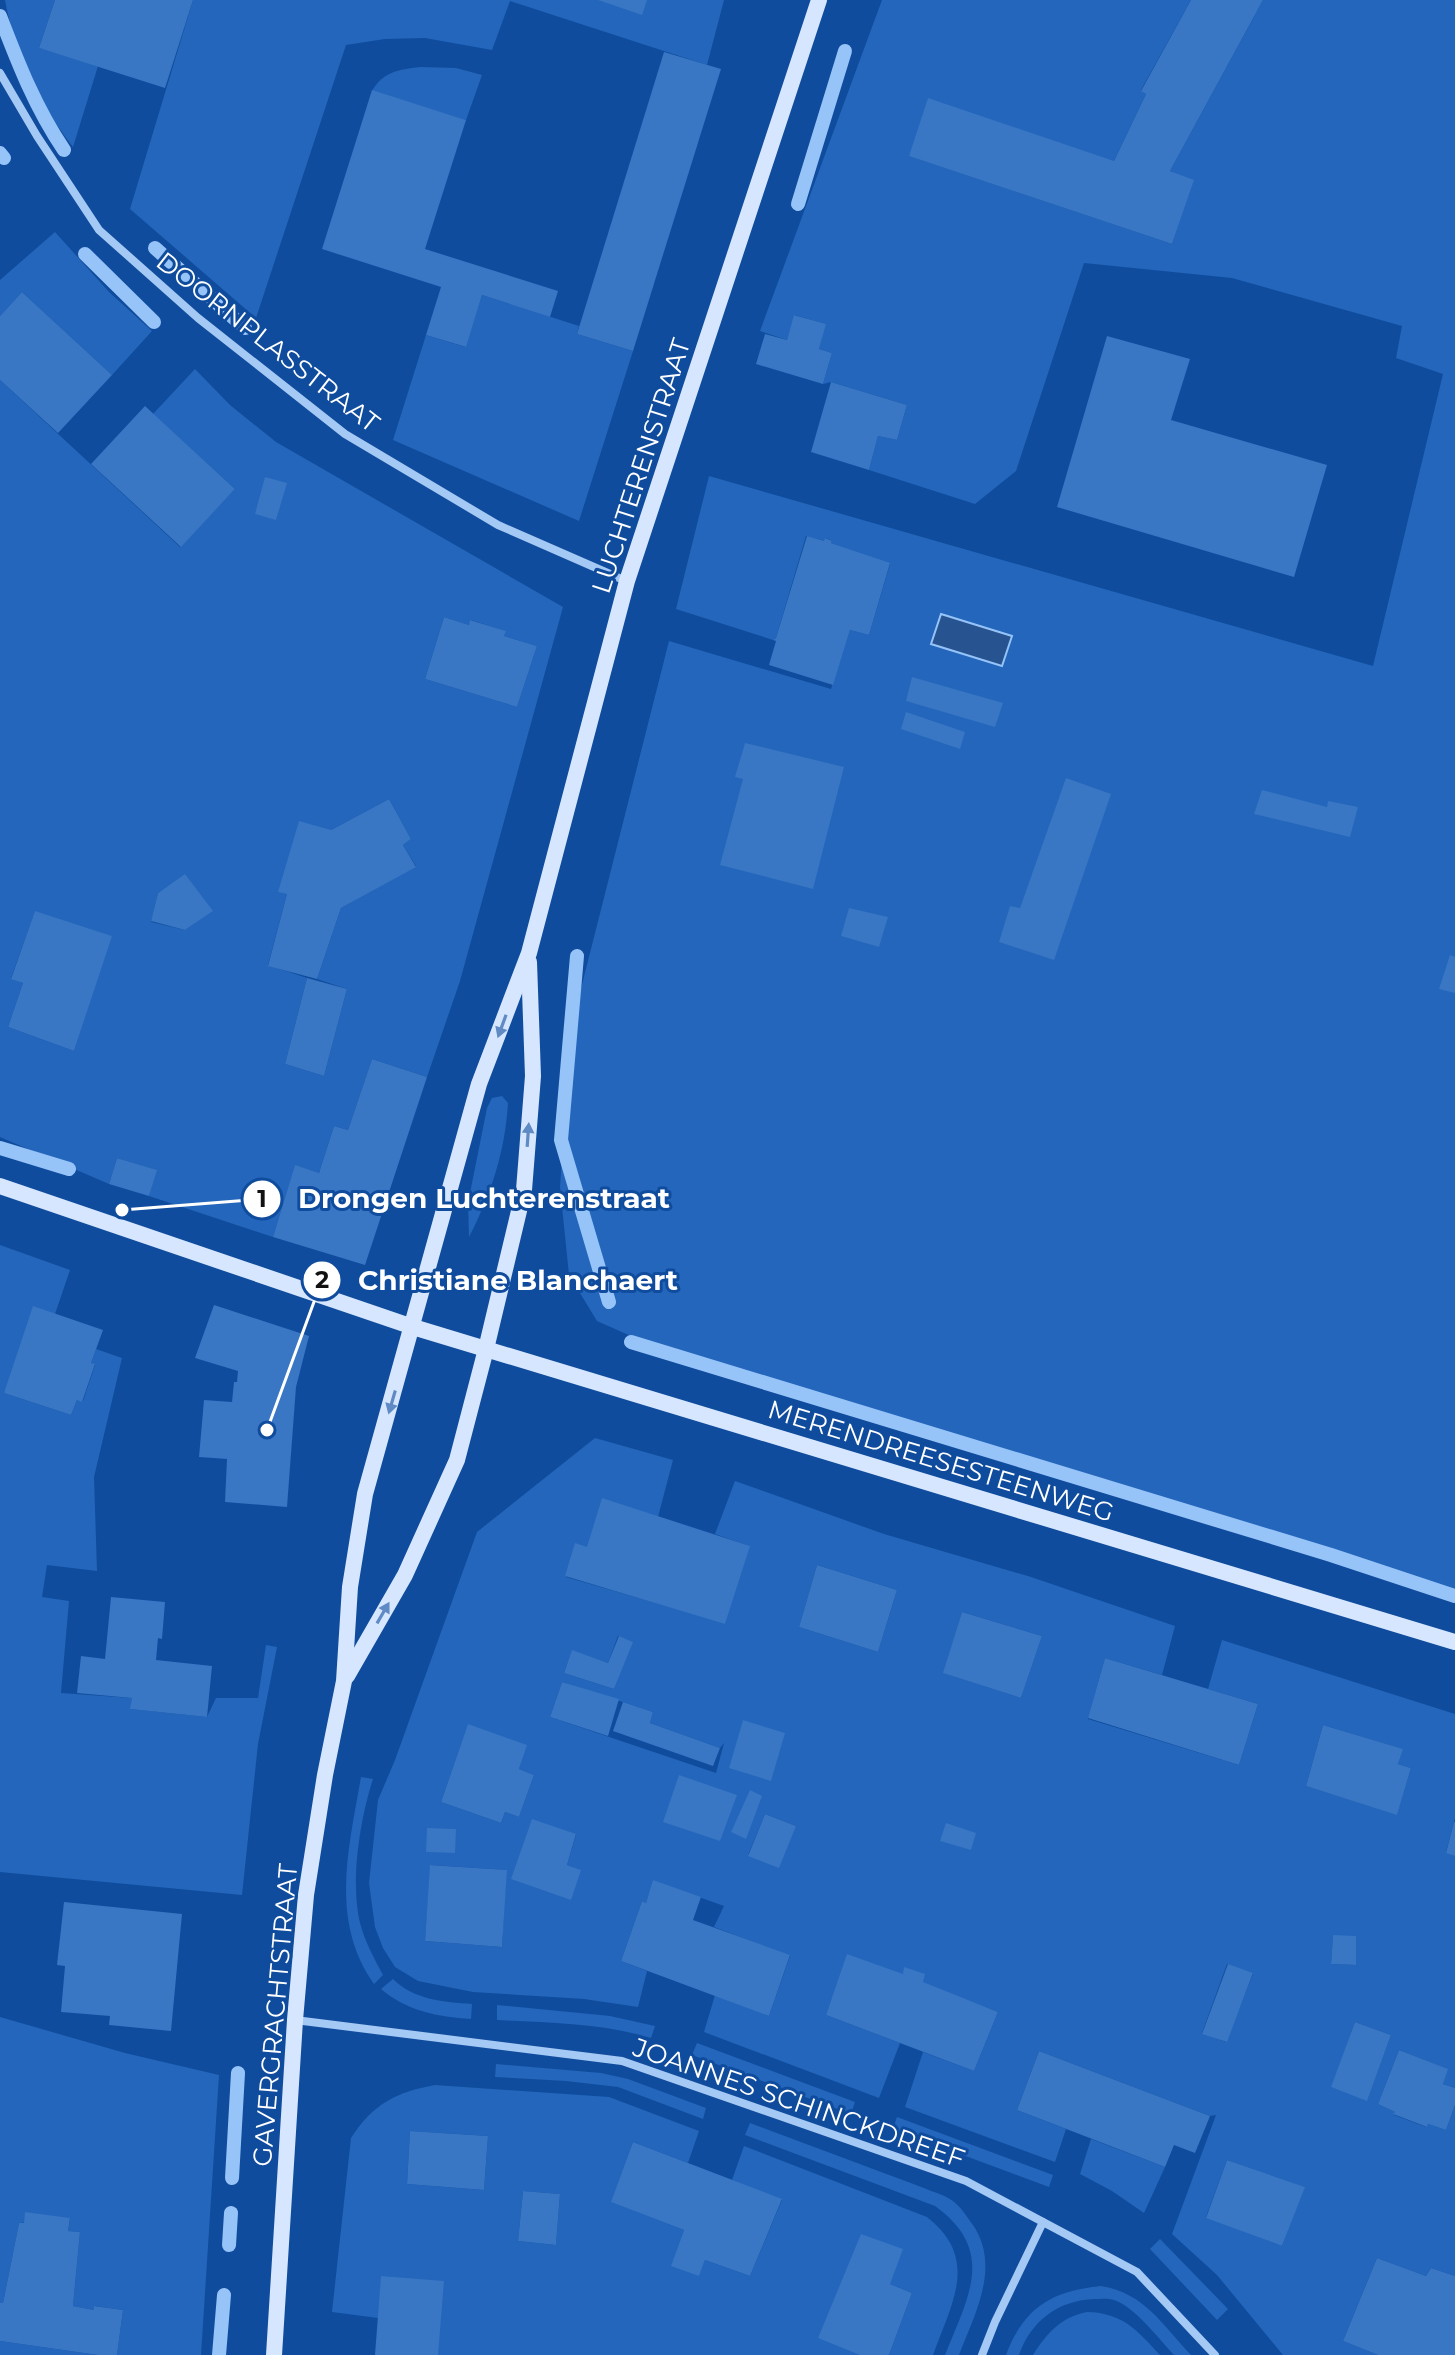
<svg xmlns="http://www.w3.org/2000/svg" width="1455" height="2355" viewBox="0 0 1455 2355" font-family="Montserrat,sans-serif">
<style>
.green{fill:#2366bb;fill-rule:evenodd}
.water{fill:#275490;stroke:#96c3f8;stroke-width:2}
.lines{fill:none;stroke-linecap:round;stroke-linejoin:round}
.stream{stroke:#96c3f8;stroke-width:14}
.building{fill:#3976c4}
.street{stroke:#a5c9f5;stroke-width:8}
.secondary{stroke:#d5e6fe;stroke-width:16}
.oneway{fill:#5f8ac4}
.labels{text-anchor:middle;stroke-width:6;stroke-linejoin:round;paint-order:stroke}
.street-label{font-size:26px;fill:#fff;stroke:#104c9d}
.leader{fill:none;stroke:#fff;stroke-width:3}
.callout-dot{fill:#fff;stroke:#104c9d;stroke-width:3}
.mark-label{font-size:24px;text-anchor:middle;font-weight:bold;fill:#111}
.callout-label{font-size:28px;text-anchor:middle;font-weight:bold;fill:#fff;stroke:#104c9d;stroke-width:6;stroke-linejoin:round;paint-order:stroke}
</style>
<rect width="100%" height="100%" fill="#104c9d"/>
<g class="green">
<path d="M 5,0 L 55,0 L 39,48 L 98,66 L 73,147 C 39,103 15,55 5,0 Z"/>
<polygon points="193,0 724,0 707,65 510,1 492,50 425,38 385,39 346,45 256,318 130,209"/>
<polygon points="882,0 1191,0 1141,90 1146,94 1114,161 910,156 1172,244 1193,181 1170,171 1263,0 1455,0 1455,1598 658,1348 597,1321 569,1275 560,1187 571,1028 669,641 831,689 850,630 869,635 890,564 831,543 832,541 826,538 824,541 806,536 776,638 773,640 676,609 709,476 1373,666 1443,374 1396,358 1402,326 1232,278 1084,263 1016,471 975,504 869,470 878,436 897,440 907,405 831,382 823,384 832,353 819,349 825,324 795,315 787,340 760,331"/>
<path d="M 420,67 L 456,68 L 482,75 L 466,120 L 372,91 C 384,71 398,70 420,67 Z"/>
<polygon points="55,232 109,292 152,331 112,375 22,292 0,316 0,280"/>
<polygon points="482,295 579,326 577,334 633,351 579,521 393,440 426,335 465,347"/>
<path d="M 195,369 L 230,405 L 276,442 L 563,607 L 460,981 L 427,1077 L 372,1059 L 348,1130 L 334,1126 L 319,1173 L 295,1166 L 273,1237 L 149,1196 L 156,1170 L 117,1158 L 109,1184 L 0,1137 L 0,380 L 180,547 L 235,489 L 153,414 ZM 286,484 L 276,519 L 255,513 ZM 444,617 L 469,625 L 471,620 L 505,631 L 504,636 L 537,646 L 517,707 L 425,679 ZM 389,799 L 411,839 L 403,845 L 416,866 L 341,908 L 317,979 L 347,989 L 324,1076 L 285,1064 L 307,978 L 268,965 L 287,894 L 331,830 ZM 185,875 L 212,911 L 185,930 L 151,922 L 158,893 ZM 35,912 L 111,936 L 74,1051 L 8,1027 L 23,983 L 11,978 Z"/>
<path d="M 502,1096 L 508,1103 C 505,1152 491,1194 469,1237 L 468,1203 L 487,1108 L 492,1098 Z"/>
<polygon points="0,1245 70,1270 55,1314 4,1393 71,1415 77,1400 83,1401 95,1365 91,1363 96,1349 122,1358 94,1477 97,1571 47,1565 42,1597 69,1601 61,1693 132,1698 131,1709 207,1717 216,1698 258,1698 266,1645 277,1647 258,1744 242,1895 0,1872"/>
<path d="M 595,1438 L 673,1460 L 658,1517 L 587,1547 L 566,1577 L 725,1623 L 749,1546 L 715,1534 L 735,1481 L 884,1534 L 1031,1577 L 1175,1626 L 1162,1675 L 1105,1658 L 1088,1719 L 1239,1765 L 1258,1704 L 1208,1689 L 1222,1640 L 1455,1714 L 1455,1818 L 1446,1852 L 1455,1856 L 1455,2088 L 1443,2084 L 1447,2069 L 1399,2050 L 1378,2104 L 1395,2112 L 1394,2115 L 1426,2127 L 1428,2124 L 1446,2130 L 1455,2105 L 1455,2276 L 1431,2268 L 1426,2276 L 1377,2258 L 1343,2341 L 1378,2355 L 1283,2355 L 1217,2275 L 1172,2234 L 1216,2115 L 1210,2116 L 1039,2051 L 1017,2110 L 1066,2129 L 1055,2162 L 905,2107 L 923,2052 L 974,2071 L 998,2012 L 848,1955 L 826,2015 L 900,2043 L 879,2098 L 704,2032 L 715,1995 L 769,2016 L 790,1956 L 714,1927 L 724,1906 L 654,1881 L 646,1903 L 642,1901 L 621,1961 L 647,1971 L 638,2007 L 584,1999 L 473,1992 L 418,1981 L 395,1967 L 383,1948 L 375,1927 L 369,1883 L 378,1800 L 395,1760 L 477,1532 ZM 817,1565 L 897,1590 L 878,1652 L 799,1627 ZM 962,1612 L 1042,1636 L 1021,1698 L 944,1673 ZM 618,1636 L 632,1642 L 614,1689 L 564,1673 L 572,1651 L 608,1663 ZM 562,1682 L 653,1712 L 650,1723 L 720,1748 L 724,1743 L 716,1773 L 550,1717 ZM 468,1725 L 526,1745 L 519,1769 L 534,1775 L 519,1817 L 505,1812 L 501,1823 L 441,1802 ZM 1323,1725 L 1402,1749 L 1398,1764 L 1411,1768 L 1397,1814 L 1306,1786 ZM 765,1814 L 796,1826 L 748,1855 ZM 533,1820 L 576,1835 L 567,1865 L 580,1870 L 512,1879 ZM 431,1865 L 506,1870 L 502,1947 L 425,1941 ZM 1333,1936 L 1356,1936 L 1356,1965 L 1331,1964 ZM 1227,1964 L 1253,1974 L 1226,2042 L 1202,2033 ZM 1355,2022 L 1391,2035 L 1367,2100 L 1332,2087 ZM 1227,2160 L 1304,2187 L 1282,2246 L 1206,2217 Z"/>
<path d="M 361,1777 L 373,1779 C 360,1819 350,1882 360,1923 C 365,1942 374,1958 383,1975 L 374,1984 C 329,1921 349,1847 361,1777 Z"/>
<path d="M 393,1979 C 414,2000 444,2002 472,2004 L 471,2019 C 438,2017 407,2011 381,1989 Z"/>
<path d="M 497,2005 L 610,2016 L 655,2026 L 651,2038 C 601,2023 548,2023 497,2020 Z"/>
<polygon points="0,2017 125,2053 219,2075 201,2355 117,2355 123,2310 95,2306 94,2310 73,2306 80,2232 68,2231 70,2219 19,2223 3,2303 0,2303"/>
<polygon points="697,2043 855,2102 851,2114 692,2055"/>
<polygon points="496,2064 601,2073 628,2079 706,2108 703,2119 618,2087 566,2081 495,2077"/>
<path d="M 435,2085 L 609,2097 L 699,2131 L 688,2163 L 633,2142 L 612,2202 L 684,2230 L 672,2265 L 699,2275 L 705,2260 L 750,2276 L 782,2200 L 732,2180 L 744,2146 L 927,2217 C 980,2259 952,2302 933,2355 L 889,2355 L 912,2293 L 890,2284 L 860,2355 L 438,2355 L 378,2318 L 332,2312 L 351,2138 C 373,2104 396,2092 435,2085 ZM 410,2131 L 488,2136 L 484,2190 L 407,2184 ZM 523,2191 L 560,2194 L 556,2245 L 518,2241 Z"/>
<polygon points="897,2117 1053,2175 1049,2187 893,2129"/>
<path d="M 750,2123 L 924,2188 C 933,2192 945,2195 953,2201 C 961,2207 967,2217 973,2225 C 1001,2267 975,2313 959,2355 L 945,2355 C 968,2297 997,2251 935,2206 L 745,2135 Z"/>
<polygon points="1091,2139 1165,2167 1144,2213 1112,2191 1080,2174"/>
<polygon points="1160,2239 1228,2309 1217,2320 1150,2249"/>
<path d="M 1101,2286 C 1144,2293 1162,2324 1191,2355 L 1174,2355 C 1159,2339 1134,2306 1114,2300 C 1108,2298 1100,2299 1095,2299 C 1058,2300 1031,2321 1019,2355 L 1006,2355 C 1024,2307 1052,2291 1101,2286 Z"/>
<path d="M 1087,2312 C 1123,2313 1137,2330 1160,2355 L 1033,2355 C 1047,2333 1061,2317 1087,2312 Z"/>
<polygon points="0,2341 98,2355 0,2355"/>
</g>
<polygon class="water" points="941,614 1012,636 1002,666 931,644"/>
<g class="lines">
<g class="stream">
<path d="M 0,16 C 18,63 35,107 64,150"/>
<polyline points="0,153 4,158"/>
<polyline points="798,204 845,51"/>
<polyline points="155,248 245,328"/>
<polyline points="85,254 154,322"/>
<polyline points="577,956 561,1140 609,1302"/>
<polyline points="0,1148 69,1169"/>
<polyline points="631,1342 1331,1555 1455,1596"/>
<polyline points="232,2178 238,2073"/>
<polyline points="229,2245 231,2213"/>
<polyline points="219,2355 224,2295"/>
</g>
</g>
<g class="building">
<polygon points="55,0 193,0 165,88 39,48"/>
<polygon points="598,0 647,0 642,15"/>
<polygon points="1191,0 1263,0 1170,171 1194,180 1172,244 909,156 928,98 1114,161 1146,94 1141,91"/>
<polygon points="664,52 721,69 633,351 577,334"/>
<polygon points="372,90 466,120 425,249 558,291 550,317 482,295 466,347 426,335 441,287 322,249"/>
<polygon points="22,292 112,375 58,433 0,380 0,316"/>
<polygon points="794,315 826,324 819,349 832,353 823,384 756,364 765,334 787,340"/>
<polygon points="1107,336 1190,359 1171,420 1327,465 1294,577 1057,507"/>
<polygon points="831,382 907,405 897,440 878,436 869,470 811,452"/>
<polygon points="145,406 235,489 181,547 91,464"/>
<polygon points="265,477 287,483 276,520 255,514"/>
<polygon points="807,536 824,541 825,538 832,541 831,543 890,563 869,635 850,630 833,685 769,665 776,641 773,640 776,638"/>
<polygon points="444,617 469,625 470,620 506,631 504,636 537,646 517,707 425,679"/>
<polygon points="912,677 1003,703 995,727 906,701"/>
<polygon points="906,712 965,732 960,749 901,729"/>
<polygon points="745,743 844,767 813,889 720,865 743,779 735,777"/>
<polygon points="1066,778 1111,794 1054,960 999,942 1010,906 1020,908"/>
<polygon points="1262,790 1327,807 1328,801 1358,807 1350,837 1254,814"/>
<polygon points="389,799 411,839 403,845 416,867 341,908 317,979 268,966 287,894 278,892 299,821 331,830"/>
<polygon points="185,874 213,911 185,930 151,921 158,893"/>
<polygon points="849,908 888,917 879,947 841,936"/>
<polygon points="35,911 112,936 74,1051 8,1027 23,983 11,979"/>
<polygon points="1450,955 1455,957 1455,993 1439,989"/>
<polygon points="307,978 347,989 324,1076 285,1064"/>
<polygon points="372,1059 427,1077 365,1265 273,1237 295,1165 319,1173 334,1126 348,1130"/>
<polygon points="117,1158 157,1170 149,1196 109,1184"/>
<polygon points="214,1305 309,1336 296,1387 287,1507 225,1502 227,1459 199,1457 204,1400 232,1402 234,1382 237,1382 238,1371 195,1358"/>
<polygon points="33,1306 103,1330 91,1363 95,1364 82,1402 77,1400 71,1415 4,1393"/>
<polygon points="602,1498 750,1546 725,1624 565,1576 575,1543 587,1547"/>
<polygon points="817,1565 897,1590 878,1652 799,1627"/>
<polygon points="111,1597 165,1602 162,1639 158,1638 156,1660 212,1666 207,1717 130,1709 132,1698 77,1693 81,1656 105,1659"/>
<polygon points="962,1612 1042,1636 1021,1698 943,1673"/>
<polygon points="619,1636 633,1642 614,1689 564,1673 572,1650 608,1663"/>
<polygon points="1105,1658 1258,1704 1239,1765 1088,1718"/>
<polygon points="562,1682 619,1699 608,1736 550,1717"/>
<polygon points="623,1702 653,1712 650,1723 720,1748 713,1766 613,1731"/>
<polygon points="743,1720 785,1733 771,1781 729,1768"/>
<polygon points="468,1724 527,1745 519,1769 534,1775 519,1817 505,1812 501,1823 441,1802"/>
<polygon points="1323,1725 1403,1749 1398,1764 1411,1768 1397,1815 1306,1786"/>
<polygon points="679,1775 737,1795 720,1841 663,1822"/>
<polygon points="750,1790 762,1796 746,1839 731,1832"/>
<polygon points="765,1814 796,1826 779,1868 748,1856"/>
<polygon points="532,1819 576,1834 567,1865 581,1870 571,1900 511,1879"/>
<polygon points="1454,1822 1455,1822 1455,1856 1446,1853"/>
<polygon points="946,1823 976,1833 971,1850 940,1841"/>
<polygon points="427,1828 456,1829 455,1853 426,1852"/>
<polygon points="430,1865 507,1870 502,1947 425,1941"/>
<polygon points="653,1880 701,1897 693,1920 790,1955 769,2016 621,1961 642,1901 646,1903"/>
<polygon points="64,1902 182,1914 171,2031 109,2025 110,2016 61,2012 65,1966 57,1965"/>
<polygon points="1333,1935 1356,1936 1356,1965 1331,1964"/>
<polygon points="847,1954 903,1974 904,1967 925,1974 923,1982 998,2012 974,2071 826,2015"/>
<polygon points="1228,1964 1253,1973 1227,2042 1202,2034"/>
<polygon points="1355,2022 1391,2035 1367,2101 1331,2087"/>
<polygon points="1399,2050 1448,2069 1443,2084 1455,2088 1455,2105 1446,2130 1428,2124 1427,2127 1393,2114 1395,2112 1378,2104"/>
<polygon points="1039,2051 1210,2116 1195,2153 1174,2145 1165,2167 1017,2110"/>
<polygon points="410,2131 488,2136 484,2190 407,2184"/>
<polygon points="633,2142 782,2199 750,2276 705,2260 699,2276 671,2266 684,2230 611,2202"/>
<polygon points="1227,2160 1305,2187 1282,2246 1206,2218"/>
<polygon points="523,2191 560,2194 556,2245 518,2241"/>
<polygon points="25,2212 70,2218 68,2231 80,2232 73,2306 94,2310 94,2306 123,2310 117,2355 98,2355 0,2341 0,2303 3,2303 19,2223 24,2223"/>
<polygon points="861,2234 903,2249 890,2284 912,2293 889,2355 860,2355 818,2338"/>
<polygon points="1377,2258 1426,2276 1431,2268 1455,2276 1455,2355 1378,2355 1343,2341"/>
<polygon points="381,2276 444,2281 438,2355 375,2355"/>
</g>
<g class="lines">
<g class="street">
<polyline points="0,73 37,136 99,230 198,318 345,434 498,525 626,581"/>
<polyline points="295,2020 622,2061 966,2181 1137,2272 1215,2355"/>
<polyline points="982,2355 995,2322 1043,2222"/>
</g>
<g class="secondary">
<polyline points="0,1186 413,1327 1455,1642"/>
<polyline points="347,1676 405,1575 457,1460 486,1349 524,1190 533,1076 529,962"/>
<polyline points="274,2355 295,2020 306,1895 325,1775 344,1681 350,1587 365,1494 479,1084 529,953 627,581 819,0"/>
</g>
</g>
<defs><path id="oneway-solid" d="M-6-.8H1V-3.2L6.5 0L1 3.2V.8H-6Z" transform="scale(2)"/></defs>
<g class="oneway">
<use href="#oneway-solid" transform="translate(502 1026) rotate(110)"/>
<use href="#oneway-solid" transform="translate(528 1135) rotate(-86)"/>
<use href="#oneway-solid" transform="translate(392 1402) rotate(106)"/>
<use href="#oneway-solid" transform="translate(383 1613) rotate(-60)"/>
</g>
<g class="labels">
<g class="street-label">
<text transform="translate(268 342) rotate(38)" y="9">DOORNPLASSTRAAT</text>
<text transform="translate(641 466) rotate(-72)" y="9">LUCHTERENSTRAAT</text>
<text transform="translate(941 1461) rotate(17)" y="9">MERENDREESESTEENWEG</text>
<text transform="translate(275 2015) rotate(-85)" y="9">GAVERGRACHTSTRAAT</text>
<text transform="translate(799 2103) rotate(19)" y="9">JOANNES SCHINCKDREEF</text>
</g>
</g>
<path class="leader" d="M122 1210L262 1199M267 1430L322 1280"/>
<g class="callout-dot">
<circle cx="122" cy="1210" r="8"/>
<circle cx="267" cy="1430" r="8"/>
<circle cx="262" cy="1199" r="20"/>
<circle cx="322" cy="1280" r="20"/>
</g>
<g class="mark-label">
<text x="262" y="1207">1</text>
<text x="322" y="1288">2</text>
</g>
<g class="callout-label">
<text x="484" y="1208">Drongen Luchterenstraat</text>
<text x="518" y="1290">Christiane Blanchaert</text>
</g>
</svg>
